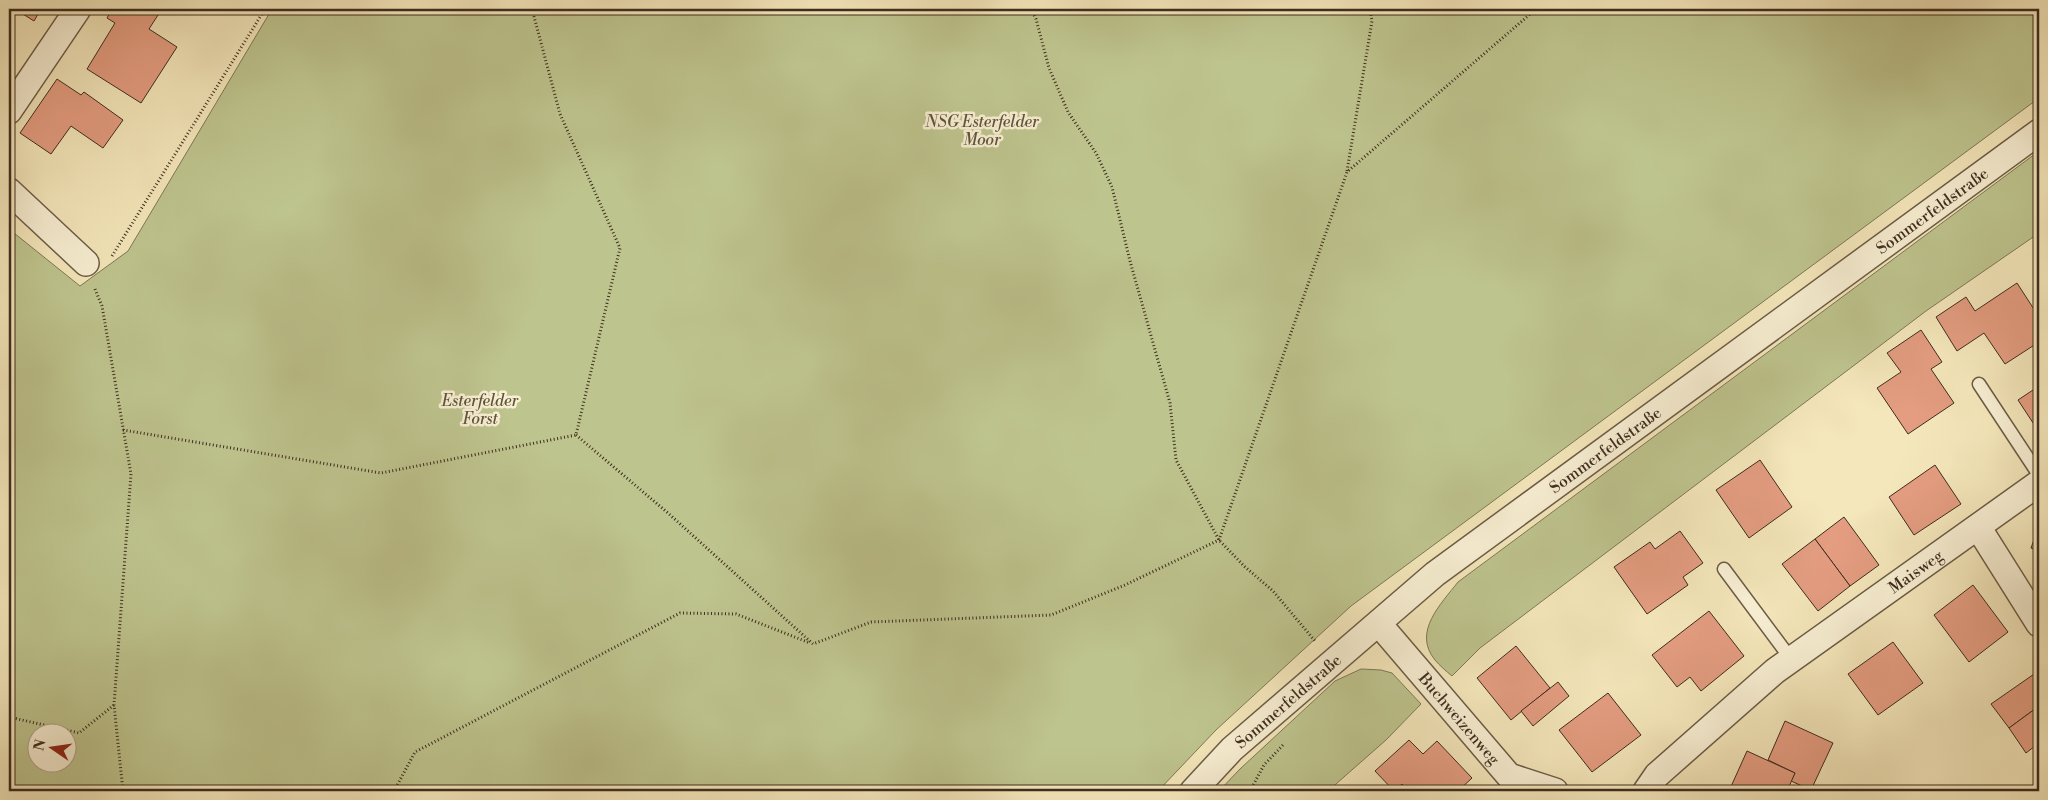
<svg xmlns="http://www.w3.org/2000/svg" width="2048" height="800" viewBox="0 0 2048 800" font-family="'Libre Bodoni',serif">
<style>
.green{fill:#bec48e;stroke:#7e7856;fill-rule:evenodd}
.building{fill:#e49d81;stroke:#3e2d1f}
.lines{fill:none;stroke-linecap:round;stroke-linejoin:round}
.lane-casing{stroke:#6c5c46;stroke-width:15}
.street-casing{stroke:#6c5c46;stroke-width:28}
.path{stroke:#3e2d1f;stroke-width:3;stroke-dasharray:1 2.5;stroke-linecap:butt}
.lane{stroke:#f8efd3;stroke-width:12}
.street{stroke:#f8efd3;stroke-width:25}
.labels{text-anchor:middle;stroke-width:5;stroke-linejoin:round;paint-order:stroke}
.park-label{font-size:16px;font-style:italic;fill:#5e533b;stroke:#f8efd3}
.street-label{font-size:16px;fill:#3e2d1f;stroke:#f8efd3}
</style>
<rect width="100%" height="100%" fill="#f4e7bb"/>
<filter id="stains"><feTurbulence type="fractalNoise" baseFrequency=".004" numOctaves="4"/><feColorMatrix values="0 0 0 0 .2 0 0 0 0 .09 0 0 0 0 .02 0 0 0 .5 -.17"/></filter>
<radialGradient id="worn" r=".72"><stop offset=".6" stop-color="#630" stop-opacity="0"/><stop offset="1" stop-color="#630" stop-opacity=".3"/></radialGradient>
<g class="green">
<path d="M 272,9 L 2039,9 L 2039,98 L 1351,606 L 1216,730 L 1158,791 L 9,791 L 9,229 L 80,286 L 128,251 ZM 38,732 L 68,732 L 68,762 L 38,762 Z"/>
<path d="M 2039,151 L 2039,233 L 1926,311 L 1480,648 L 1452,676 C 1446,671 1440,666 1435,660 C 1412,632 1441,604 1458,582 Z"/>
<polygon points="1361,669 1381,670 1392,673 1421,704 1386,740 1328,791 1219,791 1240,769 1335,681"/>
</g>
<g class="building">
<polygon points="15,9 41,9 34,21"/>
<polygon points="112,9 148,9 158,15 149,29 177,47 141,103 87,69 115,23 107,18"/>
<polygon points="190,9 203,9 199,14"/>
<polygon points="9,41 14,44 9,52"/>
<polygon points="57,79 81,95 84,92 123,120 103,148 71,126 51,154 20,133"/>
<polygon points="2017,283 2039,317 2039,342 2005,364 1984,333 1957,351 1936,317 1966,297 1975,311"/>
<polygon points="1921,330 1942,362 1931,369 1954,403 1908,434 1877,388 1901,372 1887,353"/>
<polygon points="2039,386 2039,432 2018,400"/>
<polygon points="1760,460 1792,507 1749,538 1716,490"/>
<polygon points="1935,465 1961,504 1914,535 1889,497"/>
<polygon points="1844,517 1879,565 1850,586 1815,539"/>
<polygon points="2039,526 2039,551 2031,548"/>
<polygon points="1680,531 1703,563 1683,577 1688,585 1647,614 1614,567 1650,542 1655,549"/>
<polygon points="1815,539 1850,586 1818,611 1782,564"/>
<polygon points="1973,585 2008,632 1969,662 1934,615"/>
<polygon points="1709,611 1744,656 1701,691 1690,677 1677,687 1652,655"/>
<polygon points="1893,642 1923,683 1878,715 1848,674"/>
<polygon points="1516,646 1550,688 1511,720 1477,678"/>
<polygon points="2037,672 2039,675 2039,706 2009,728 1991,704"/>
<polygon points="1558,682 1569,696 1533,726 1521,711"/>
<polygon points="1608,693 1641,735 1592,772 1559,730"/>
<polygon points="2039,706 2039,743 2026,753 2009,728"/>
<polygon points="1785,721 1833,743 1811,790 1791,781 1795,773 1768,760"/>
<polygon points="1409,740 1423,754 1437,741 1472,778 1458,791 1408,791 1402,784 1394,791 1375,771"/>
<polygon points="1747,751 1795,773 1787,791 1729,791"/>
</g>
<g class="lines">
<g class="lane-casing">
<g id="lane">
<polyline points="1979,384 2039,475"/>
<polyline points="1724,569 1791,659"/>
</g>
</g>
<g class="street-casing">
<g id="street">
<polyline points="9,111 78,9"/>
<polyline points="9,191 86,263"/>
<polyline points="1978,527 2039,624"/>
<path id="s1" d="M 1379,624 L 1509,776 L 1555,791"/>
<path id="s2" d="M 1193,791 L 1232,749 L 1435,574 L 2039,132"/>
<path id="s3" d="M 1646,791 L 1657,775 L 1775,671 L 2039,483"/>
</g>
</g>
<g class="path">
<polyline points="1031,9 1036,19 1049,68 1068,112 1096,153 1112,187 1130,261 1170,403 1176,460 1219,540 1244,566 1273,591 1315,641"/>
<polyline points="1347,171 1372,21 1370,9"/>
<polyline points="112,256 265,9"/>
<polyline points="95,289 102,306 131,474 114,705 123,791"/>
<polyline points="123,430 381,473 576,435 620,248 560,114 532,9"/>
<polyline points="576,435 668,513 813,644 871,622 1051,615 1125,585 1219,540 1347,172 1536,9"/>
<polyline points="9,717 79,733 114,705"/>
<polyline points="123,787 158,791"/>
<polyline points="394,791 415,752 680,613 736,614 810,643"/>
<polyline points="1250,791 1264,765 1283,745"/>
</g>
<use href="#lane" class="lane"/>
<use href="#street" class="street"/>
</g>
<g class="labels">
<g class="park-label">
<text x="982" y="127">NSG Esterfelder<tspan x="982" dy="18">Moor</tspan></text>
<text x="480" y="406">Esterfelder<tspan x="480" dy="18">Forst</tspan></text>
</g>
<g class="street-label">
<text dy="6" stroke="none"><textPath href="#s2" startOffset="941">Sommerfeldstraße</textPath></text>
<text dy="6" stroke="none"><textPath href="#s2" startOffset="536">Sommerfeldstraße</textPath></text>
<text dy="6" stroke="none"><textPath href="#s3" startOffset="349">Maisweg</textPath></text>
<text dy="6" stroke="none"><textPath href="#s2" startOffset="131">Sommerfeldstraße</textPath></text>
<text dy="6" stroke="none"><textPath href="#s1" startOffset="124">Buchweizenweg</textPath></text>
</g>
</g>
<rect width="2048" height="800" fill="none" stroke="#f4e7bb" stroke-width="30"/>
<rect x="10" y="10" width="2028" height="780" fill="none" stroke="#3e2d1f" stroke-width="2.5"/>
<rect x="15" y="15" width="2018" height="770" fill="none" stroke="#3e2d1f"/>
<g transform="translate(52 748) rotate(283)"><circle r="24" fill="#f8efd3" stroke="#aea18b"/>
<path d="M0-4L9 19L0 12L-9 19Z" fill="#8f2418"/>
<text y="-8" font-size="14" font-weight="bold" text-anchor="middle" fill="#3e2d1f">N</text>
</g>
<rect width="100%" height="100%" filter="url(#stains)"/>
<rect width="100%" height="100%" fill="url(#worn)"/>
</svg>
